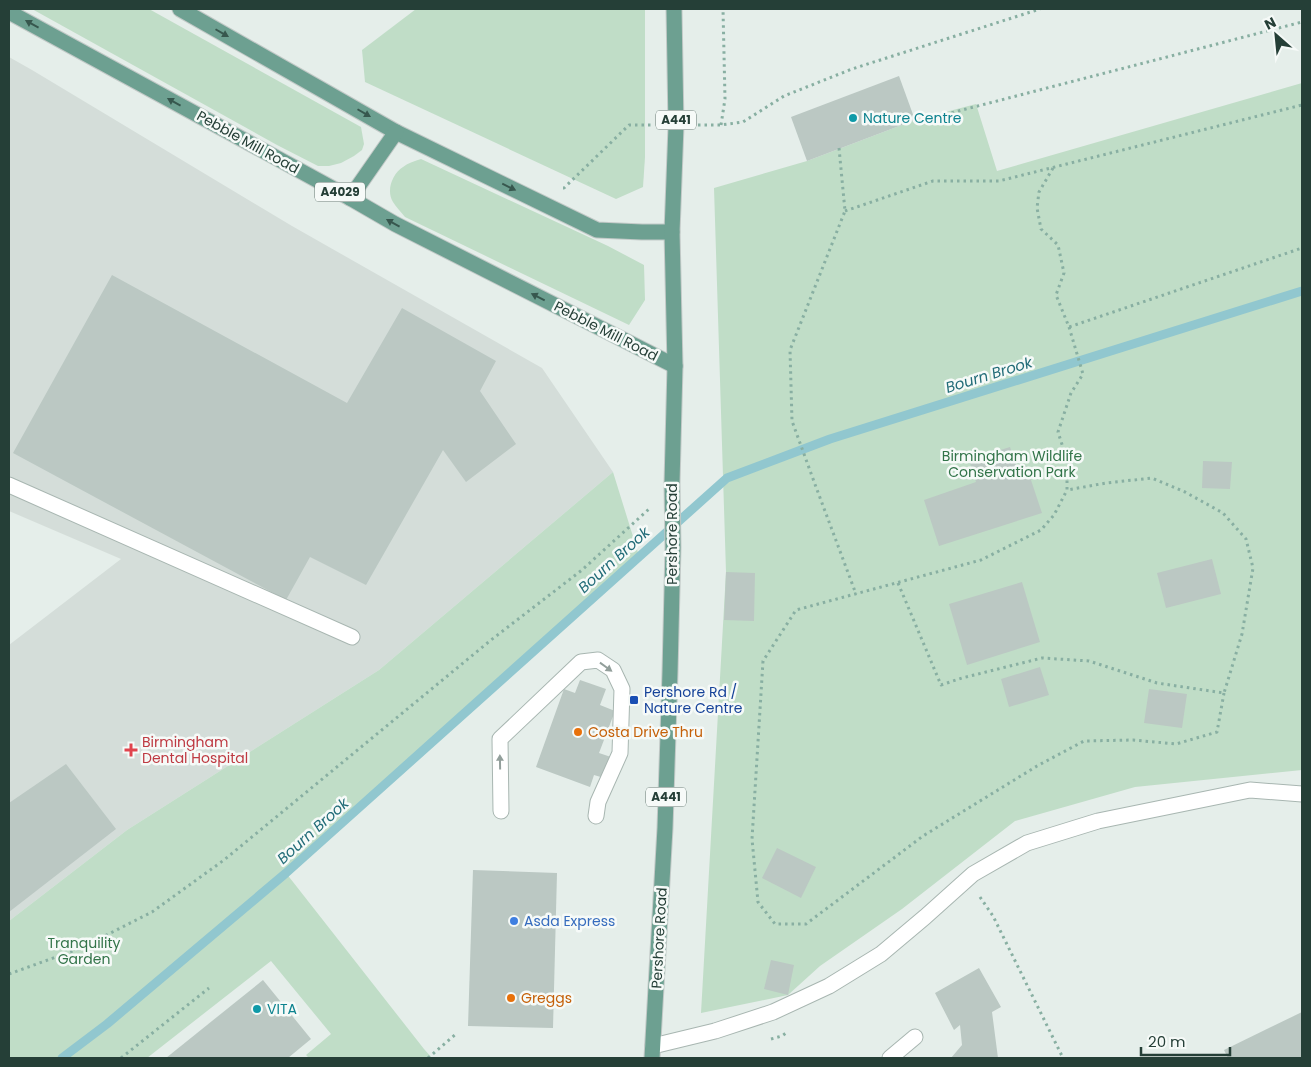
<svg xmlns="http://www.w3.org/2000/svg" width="1311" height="1067" viewBox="0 0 1311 1067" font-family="Poppins,sans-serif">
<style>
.built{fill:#d4ddd9}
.green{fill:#c0ddc7}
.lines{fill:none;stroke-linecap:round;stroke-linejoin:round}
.stream{stroke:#91c7cf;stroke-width:9}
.building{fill:#bbc8c3}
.service-casing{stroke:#a8b6b1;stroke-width:17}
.minor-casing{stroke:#a8b6b1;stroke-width:17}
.primary-casing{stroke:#c2c9c7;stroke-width:17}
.path{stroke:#88afa2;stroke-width:3;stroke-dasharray:2.5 4;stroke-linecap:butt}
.service{stroke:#fff;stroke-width:15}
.minor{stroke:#fff;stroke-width:15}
.primary{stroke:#6da091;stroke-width:15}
.oneway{fill:#37574e}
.oneway2{fill:#929f9b}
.culture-dot{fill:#0f9aa8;stroke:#f6faf8;stroke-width:2}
.transit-dot{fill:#1a4fb4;stroke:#f6faf8;stroke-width:2}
.food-dot{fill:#e8710a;stroke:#f6faf8;stroke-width:2}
.health-dot{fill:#e0444e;stroke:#f6faf8;stroke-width:2}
.shop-dot{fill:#3f7fe0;stroke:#f6faf8;stroke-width:2}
.labels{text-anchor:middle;stroke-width:5;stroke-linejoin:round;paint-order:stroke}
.shield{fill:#f6faf8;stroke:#647771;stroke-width:1}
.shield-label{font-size:12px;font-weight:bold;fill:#253f37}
.culture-label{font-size:14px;fill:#0d838f;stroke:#f6faf8;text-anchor:start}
.street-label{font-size:14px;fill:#253f37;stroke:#f6faf8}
.park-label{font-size:14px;fill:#327449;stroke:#f6faf8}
.transit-label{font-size:14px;fill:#164399;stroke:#f6faf8;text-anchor:start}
.food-label{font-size:14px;fill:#c56008;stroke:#f6faf8;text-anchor:start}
.health-label{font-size:14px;fill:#be3a42;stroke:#f6faf8;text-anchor:start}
.shop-label{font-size:14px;fill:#366cbe;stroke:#f6faf8;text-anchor:start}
.water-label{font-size:15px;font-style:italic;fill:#226c78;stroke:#f6faf8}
</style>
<rect width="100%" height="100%" fill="#e5eeea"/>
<polygon class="built" points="9,57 32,70 292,226 542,368 613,472 379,670 127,830 9,921 9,645 121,559 9,511"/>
<g class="green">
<polygon points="32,9 149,9 361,127 364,144 362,150 354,156 341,163 329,166 318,166 277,145"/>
<polygon points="416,9 645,9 645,157 643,187 616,199 365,82 362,50"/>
<polygon points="1302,83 1302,770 1135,787 1015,821 902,909 820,966 788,995 701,1013 726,572 714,188 807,161 915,120 976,104 997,171"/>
<path d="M 421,159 L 608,246 L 644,265 L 645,300 L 629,325 L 405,217 C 401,212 396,207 393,202 C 386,191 392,174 403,167 C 408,163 415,161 421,159 Z"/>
<polygon points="613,472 640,559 286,873 424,1049 432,1058 309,1058 306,1055 331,1034 271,961 147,1058 9,1058 9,921 127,830 379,670"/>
</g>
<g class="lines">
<polyline class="stream" points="62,1058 107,1024 286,873 727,478 830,439 1302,291"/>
</g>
<g class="building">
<polygon points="899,76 915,120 807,161 791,117"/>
<polygon points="112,275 347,403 402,308 496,361 480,391 516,444 466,482 443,450 366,585 310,557 286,600 13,453"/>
<polygon points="1010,447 1017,468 1026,465 1042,513 939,546 924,500 976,482 969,460"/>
<polygon points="1203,461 1232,462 1230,489 1202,488"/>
<polygon points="1212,559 1221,594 1166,608 1157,573"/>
<polygon points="726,572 755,573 754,621 724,620"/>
<polygon points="1022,582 1040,642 967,665 949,604"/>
<polygon points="1040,667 1049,695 1009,707 1001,679"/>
<polygon points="580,680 606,689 600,705 615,711 599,753 611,757 604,778 594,775 590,787 536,767 564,689 575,693"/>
<polygon points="1149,689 1187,694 1182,728 1144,723"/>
<polygon points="66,764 116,829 9,912 9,803"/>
<polygon points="777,848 816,867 801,898 762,878"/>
<polygon points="473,870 557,873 553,1028 468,1026"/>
<polygon points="771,960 794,965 788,995 764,989"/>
<polygon points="979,968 1001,1007 992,1012 998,1058 951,1058 962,1045 960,1025 954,1030 935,993"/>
<polygon points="263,980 311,1039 288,1058 166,1058"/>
<polygon points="1302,1012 1302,1058 1228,1058 1224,1050"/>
</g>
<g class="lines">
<g class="service-casing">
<g id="service">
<polyline points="9,485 352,637"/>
<polyline points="501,811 500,739 581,662 598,660 613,670 622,689 620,753 598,802 596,816"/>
<polyline points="653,1046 715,1031 773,1012 829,986 881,954 925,917 973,874 1027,843 1098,821 1250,790 1302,794"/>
</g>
</g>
<g class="minor-casing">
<polyline id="minor" points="890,1058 915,1037"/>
</g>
<g class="primary-casing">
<g id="primary">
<polyline points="180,9 396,132 597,230 642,232 672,232"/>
<polyline points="9,12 350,198 395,224 675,366"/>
<polyline points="350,198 396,132"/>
<polyline points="652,1058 665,828 670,672 673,547 672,483 675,366 672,232 676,126 674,9"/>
</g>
</g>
<g class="path">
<polyline points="939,116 1302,22"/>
<polyline points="698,125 721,125 743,122 784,96 852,69 1040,9"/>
<polyline points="721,125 725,99 723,9"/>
<polyline points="839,148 845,211 790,350 792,421 816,487 856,594"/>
<polyline points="1053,168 1039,192 1037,208 1041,229 1058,245 1064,273 1056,295 1069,327 1302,248"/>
<polyline points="563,188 564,188 629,125 654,125"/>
<polyline points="845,211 933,181 999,181 1302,105"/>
<polyline points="1069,327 1083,374 1071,393 1058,432 1067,460 1067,490 1054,515 1041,530 981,560 796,610 763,661 752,839 758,902 775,924 806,924 923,836 1037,766 1084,741 1133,740 1176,744 1217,732 1224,693"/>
<polyline points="898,583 941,685 962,678 1042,658 1089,661 1157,683 1224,693 1242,634 1253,568 1246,539 1223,513 1185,492 1152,478 1106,483 1067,490"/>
<polyline points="980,897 993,916 1063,1058"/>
<polyline points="9,974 81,948 152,912 224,860 491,640 582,570 649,509"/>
<polyline points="771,1039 782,1036 786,1033"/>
<polyline points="121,1058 209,988"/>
<polyline points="428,1058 456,1034"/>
</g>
<use href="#service" class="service"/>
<use href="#minor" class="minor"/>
<use href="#primary" class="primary"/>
</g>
<defs><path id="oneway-solid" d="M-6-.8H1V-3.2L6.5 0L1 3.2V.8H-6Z" transform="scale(1.25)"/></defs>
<g class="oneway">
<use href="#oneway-solid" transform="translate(32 24) rotate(-151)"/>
<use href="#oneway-solid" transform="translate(222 33) rotate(30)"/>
<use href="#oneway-solid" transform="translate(174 102) rotate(-151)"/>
<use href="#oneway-solid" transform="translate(364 113) rotate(30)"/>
<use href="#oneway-solid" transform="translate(509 187) rotate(26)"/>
<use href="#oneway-solid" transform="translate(393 223) rotate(-151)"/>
<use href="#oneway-solid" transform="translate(538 297) rotate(-153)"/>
</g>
<g class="oneway2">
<use href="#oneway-solid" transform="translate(606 667) rotate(36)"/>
<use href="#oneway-solid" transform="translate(500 762) rotate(-91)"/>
</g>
<g class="culture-dot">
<circle cx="853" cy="118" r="5"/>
<circle cx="257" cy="1009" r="5"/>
</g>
<rect class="transit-dot" x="629" y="695" width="10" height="10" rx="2.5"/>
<g class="food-dot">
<circle cx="578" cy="732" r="5"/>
<circle cx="511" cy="998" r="5"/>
</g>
<path class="health-dot" d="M128.5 742.5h5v5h5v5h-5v5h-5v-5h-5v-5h5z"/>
<circle class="shop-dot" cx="514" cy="921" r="5"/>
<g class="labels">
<g class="shield">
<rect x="656" y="110.5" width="40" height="19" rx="4"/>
<rect x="315" y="182.5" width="50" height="19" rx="4"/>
<rect x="646" y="787.5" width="40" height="19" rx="4"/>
</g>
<g class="shield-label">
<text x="676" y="124">A441</text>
<text x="340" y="196">A4029</text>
<text x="666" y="801">A441</text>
</g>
<g class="culture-label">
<text x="863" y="123">Nature Centre</text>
<text x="267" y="1014">VITA</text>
</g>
<g class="street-label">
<text transform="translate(248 142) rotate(29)" y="5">Pebble Mill Road</text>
<text transform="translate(606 331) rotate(27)" y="5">Pebble Mill Road</text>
<text transform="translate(672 534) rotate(-90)" y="5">Pershore Road</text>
<text transform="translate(659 938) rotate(-87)" y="5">Pershore Road</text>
</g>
<g class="park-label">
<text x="1012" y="461">Birmingham Wildlife<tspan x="1012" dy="16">Conservation Park</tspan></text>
<text x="84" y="948">Tranquility<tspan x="84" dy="16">Garden</tspan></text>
</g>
<g class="transit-label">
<text x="644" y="697">Pershore Rd /<tspan x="644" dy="16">Nature Centre</tspan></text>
</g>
<g class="food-label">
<text x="588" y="737">Costa Drive Thru</text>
<text x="521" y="1003">Greggs</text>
</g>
<g class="health-label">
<text x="142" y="747">Birmingham<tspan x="142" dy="16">Dental Hospital</tspan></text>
</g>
<g class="shop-label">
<text x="524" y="926">Asda Express</text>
</g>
<g class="water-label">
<text transform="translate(989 375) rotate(-17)" y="5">Bourn Brook</text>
<text transform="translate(614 560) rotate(-42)" y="5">Bourn Brook</text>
<text transform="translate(313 831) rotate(-42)" y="5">Bourn Brook</text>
</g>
</g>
<rect width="1311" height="1067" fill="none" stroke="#253f37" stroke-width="20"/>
<g transform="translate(1276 35) rotate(333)" stroke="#f6faf8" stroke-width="4" paint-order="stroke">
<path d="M0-4L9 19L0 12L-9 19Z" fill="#253f37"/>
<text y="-8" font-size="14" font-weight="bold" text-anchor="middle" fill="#253f37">N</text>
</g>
<path d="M1141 1047v8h89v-8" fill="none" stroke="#253f37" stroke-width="2.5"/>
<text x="1148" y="1047" font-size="15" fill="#253f37" stroke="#f6faf8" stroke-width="4" paint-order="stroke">20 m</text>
</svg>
